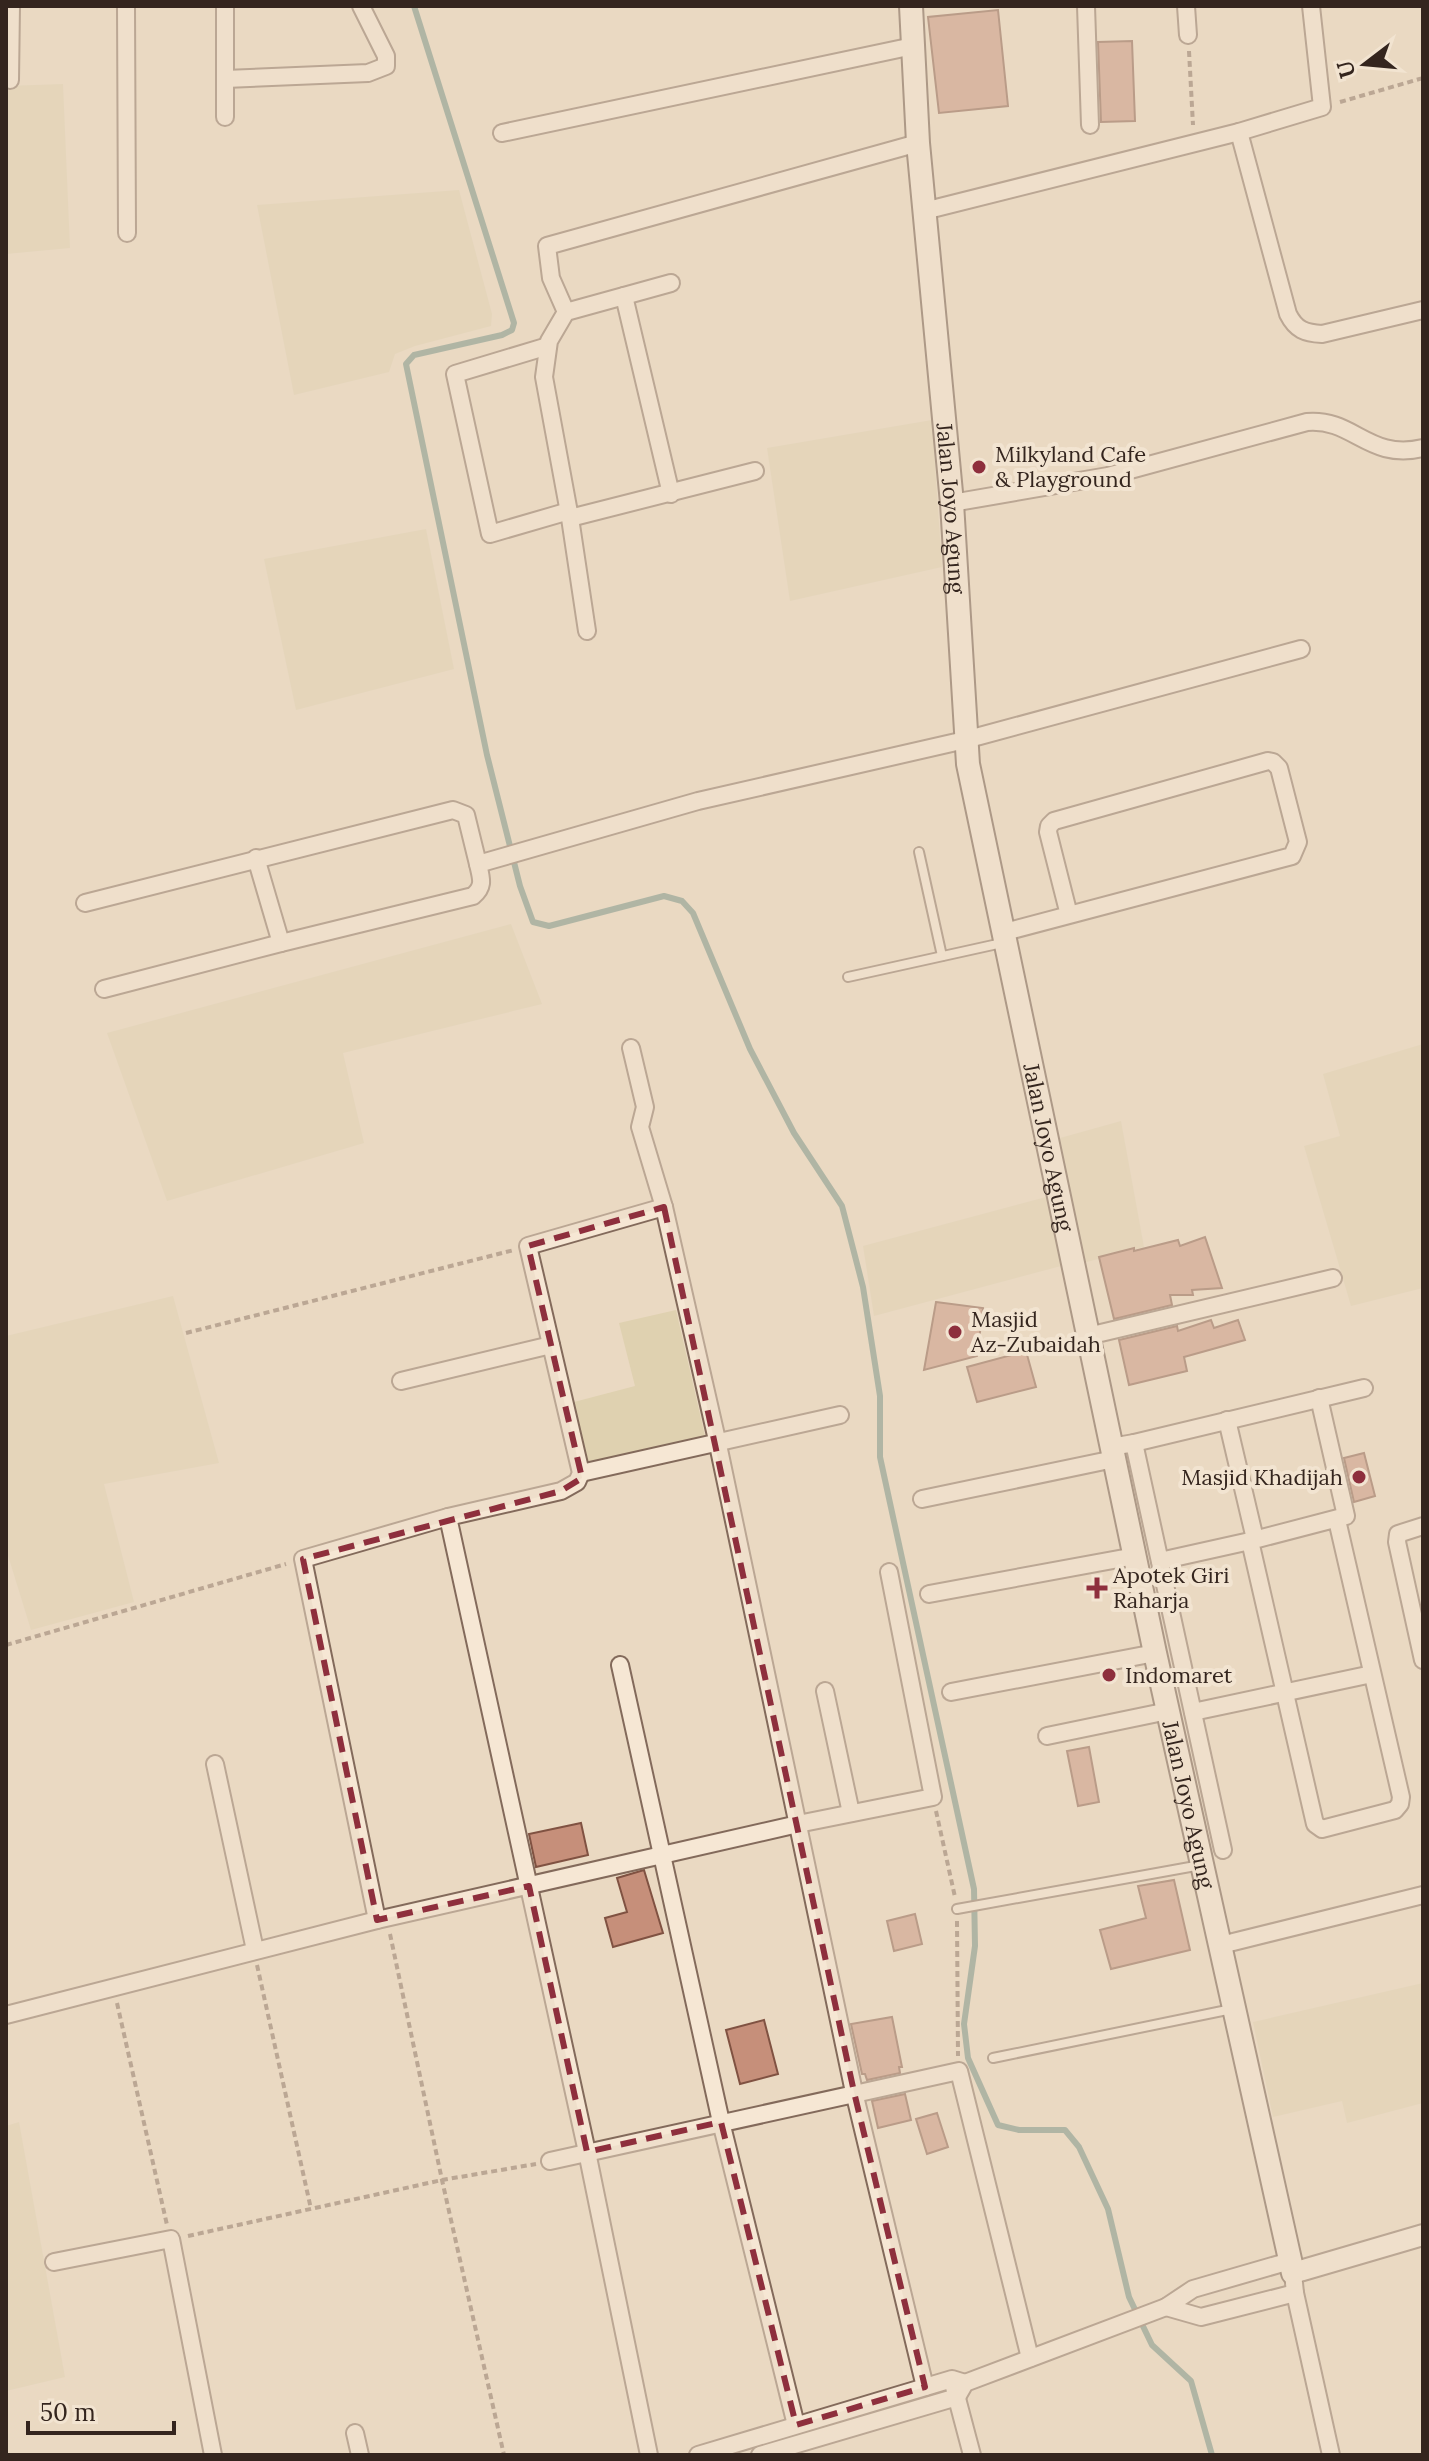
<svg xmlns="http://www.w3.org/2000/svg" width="1429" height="2461" viewBox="0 0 1429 2461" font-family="Lora,serif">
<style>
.farmland{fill:#dfd1b0}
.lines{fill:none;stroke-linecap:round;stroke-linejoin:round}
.stream{stroke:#6c8b7f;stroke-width:6}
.building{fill:#c68f7a;stroke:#805242;stroke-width:2}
.service-casing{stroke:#836a5b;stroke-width:12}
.minor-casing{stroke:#836a5b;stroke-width:20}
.tertiary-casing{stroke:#836a5b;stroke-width:24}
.secondary-casing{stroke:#654c3e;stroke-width:26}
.path{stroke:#836a5b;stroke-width:4;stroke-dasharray:6 4;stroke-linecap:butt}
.service{stroke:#f6e7d4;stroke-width:8}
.minor{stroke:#f6e7d4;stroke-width:16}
.tertiary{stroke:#f6e7d4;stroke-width:20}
.secondary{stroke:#f6e7d4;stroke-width:22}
.marked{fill:none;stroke:#8e2f3d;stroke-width:6;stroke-dasharray:16 10;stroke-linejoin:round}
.poi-dot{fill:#8e2f3d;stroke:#f2e4d1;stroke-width:3}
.labels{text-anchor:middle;stroke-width:8;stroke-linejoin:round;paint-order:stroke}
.poi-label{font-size:22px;fill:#34251e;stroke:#f2e4d1;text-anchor:start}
.street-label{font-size:22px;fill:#34251e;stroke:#f2e4d1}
</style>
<rect width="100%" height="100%" fill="#ead9c2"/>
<g class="farmland">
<polygon points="63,84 70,248 6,254 6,86"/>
<polygon points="459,190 492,314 491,326 415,346 395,354 389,372 294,395 257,205"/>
<polygon points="932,420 942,567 790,601 767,448"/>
<polygon points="426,529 454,669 296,710 264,559"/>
<polygon points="511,924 542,1004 343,1053 364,1143 167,1201 107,1033"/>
<polygon points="1423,1044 1423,1288 1351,1306 1304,1146 1340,1136 1323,1074"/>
<polygon points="1121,1121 1144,1247 1083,1263 1060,1138"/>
<polygon points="1046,1197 1061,1266 874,1316 863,1246"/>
<polygon points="173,1296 219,1463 104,1484 134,1602 31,1630 6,1549 6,1336"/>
<polygon points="676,1310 705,1436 589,1464 574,1402 635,1386 619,1323"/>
<polygon points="1423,1983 1423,2103 1347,2123 1342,2101 1273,2117 1253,2022"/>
<polygon points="19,2122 65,2377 6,2391 6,2126"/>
</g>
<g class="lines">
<polyline class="stream" points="414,6 514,323 512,330 502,335 414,355 406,364 487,755 520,886 533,922 549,926 664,896 682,901 693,913 750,1049 794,1133 842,1206 863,1287 880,1396 880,1457 974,1889 975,1946 964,2024 968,2058 998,2125 1019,2130 1065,2130 1079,2147 1108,2209 1129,2297 1152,2345 1191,2381 1212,2455"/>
</g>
<g class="building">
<polygon points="998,10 1008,106 939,113 928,17"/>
<polygon points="1132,41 1135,121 1101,122 1098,42"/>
<polygon points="1205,1237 1222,1288 1192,1290 1193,1295 1170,1295 1172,1305 1114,1319 1099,1257 1134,1248 1134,1251 1178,1240 1180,1246"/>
<polygon points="936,1302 983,1308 977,1356 924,1370"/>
<polygon points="1211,1320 1214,1328 1238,1320 1245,1340 1184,1357 1187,1371 1129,1385 1119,1340 1177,1326 1178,1331"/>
<polygon points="1026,1351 1036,1387 977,1402 967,1367"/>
<polygon points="1364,1453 1375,1496 1354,1502 1344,1458"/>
<polygon points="1089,1747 1099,1802 1078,1806 1067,1751"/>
<polygon points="581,1823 588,1855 536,1867 529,1834"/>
<polygon points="644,1870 663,1933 613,1947 605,1918 627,1912 617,1878"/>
<polygon points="1174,1880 1190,1950 1111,1969 1100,1930 1146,1918 1138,1886"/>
<polygon points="915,1914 922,1944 894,1951 887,1921"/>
<polygon points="892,2017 902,2067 899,2067 900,2073 867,2080 865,2074 862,2074 851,2024"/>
<polygon points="764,2020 778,2074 740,2084 726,2030"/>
<polygon points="905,2094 911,2120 878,2128 872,2101"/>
<polygon points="937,2113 948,2147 927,2154 916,2119"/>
</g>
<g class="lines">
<g class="service-casing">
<g id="service">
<polyline points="919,852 942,956"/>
<polyline points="848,977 1002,943"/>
<polyline points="957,1909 1201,1865"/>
<polyline points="993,2058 1232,2009"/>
</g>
</g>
<g class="minor-casing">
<g id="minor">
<polyline points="126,6 127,233"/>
<polyline points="1086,6 1090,125"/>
<polyline points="1186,6 1188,35"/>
<polyline points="225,79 368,73 386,66 386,56 361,6"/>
<polyline points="10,80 11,6"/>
<polyline points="225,117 225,6"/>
<path d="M 1239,132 L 1288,314 C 1296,330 1305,333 1322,334 L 1423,310"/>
<polyline points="502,133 913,46"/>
<polyline points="924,211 1239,132 1322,107 1311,6"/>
<polyline points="624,296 671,283"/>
<polyline points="566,312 551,278 547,246 918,143"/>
<polyline points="548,346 455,374 490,534 569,511"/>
<path d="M 952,503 L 1108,476 L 1307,422 C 1354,418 1368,461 1423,448"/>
<polyline points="570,518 755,471"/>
<polyline points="587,631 570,518 544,377 549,341 566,312 624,296 671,494"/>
<path d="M 256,858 L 281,943 L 473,896 C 485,886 481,878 478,864 L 698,801 L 965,740 L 1301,649"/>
<polyline points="85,903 453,810 466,815 478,864"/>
<path d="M 1005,932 C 1100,906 1197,882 1292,856 L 1298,842 L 1279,768 L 1273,762 L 1268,761 L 1054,821 L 1049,826 L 1048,832 L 1069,915"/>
<polyline points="104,989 281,943"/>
<polyline points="631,1048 645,1107 640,1127 664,1207 717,1440 854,2092 925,2387"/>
<polyline points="1088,1336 1333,1278"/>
<polyline points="401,1381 551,1345"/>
<polyline points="1319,1398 1346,1516 1250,1541 1315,1824 1322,1829 1395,1810 1400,1804 1401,1797 1337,1520"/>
<polyline points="1227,1420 1255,1539"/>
<polyline points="1134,1443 1364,1388"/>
<polyline points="1111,1447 1134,1443 1223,1850"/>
<polyline points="581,1473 840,1415"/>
<polyline points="922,1499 1114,1459"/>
<polyline points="1423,1526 1398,1534 1397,1542 1423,1660"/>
<polyline points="1160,1561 1250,1541"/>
<polyline points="929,1594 1135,1556"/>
<polyline points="620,1665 721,2122 796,2425"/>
<polyline points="825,1691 851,1813"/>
<polyline points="951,1692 1155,1653"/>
<polyline points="1193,1712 1372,1674"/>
<polyline points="1047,1736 1168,1711"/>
<polyline points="215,1764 255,1950"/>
<polyline points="377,1920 303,1559 448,1517"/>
<polyline points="1221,1945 1423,1895"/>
<polyline points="6,2015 377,1920 798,1824 933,1797 889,1572"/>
<polyline points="550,2161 959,2071 1030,2358"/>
<polyline points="54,2262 171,2239 213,2455"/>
<polyline points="1293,2273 1295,2293 1331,2455"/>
<polyline points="1166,2307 1201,2317 1295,2293"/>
<polyline points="954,2387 972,2455"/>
<polyline points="355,2433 360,2455"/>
<polyline points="649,2455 587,2152 448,1517 561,1491 577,1482 581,1473 528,1246 664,1207"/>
<polyline points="698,2455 952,2379 965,2383"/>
<polyline points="760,2455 957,2397 965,2383 1166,2307 1193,2289 1290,2261"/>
</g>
</g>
<g class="tertiary-casing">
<polyline id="tertiary" points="1293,2273 1423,2235"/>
</g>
<g class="secondary-casing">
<g id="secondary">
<path id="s1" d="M 911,6 L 918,143 L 952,503 L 968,764 L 1155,1653 L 1293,2273"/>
</g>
</g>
<g class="path">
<polyline points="1189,51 1193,125"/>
<polyline points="1340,102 1423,78"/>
<polyline points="186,1333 514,1250"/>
<polyline points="6,1645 286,1564"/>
<polyline points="936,1811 955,1897"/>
<polyline points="957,1921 958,2056"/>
<polyline points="390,1934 442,2180 504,2455"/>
<polyline points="257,1965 311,2209"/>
<polyline points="117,2003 167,2225"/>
<polyline points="188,2236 442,2180 536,2164"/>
</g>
<use href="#service" class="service"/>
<use href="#minor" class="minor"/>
<use href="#tertiary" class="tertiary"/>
<use href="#secondary" class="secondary"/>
</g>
<path d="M0 0H1429V2461H0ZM 664,1207 L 854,2092 L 925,2387 L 796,2425 L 721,2122 L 587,2152 L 529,1886 L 377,1920 L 303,1559 L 561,1491 L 582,1478 L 528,1246 Z" fill="#ead9c2" fill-opacity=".55" fill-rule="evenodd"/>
<path class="marked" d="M 664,1207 L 854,2092 L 925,2387 L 796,2425 L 721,2122 L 587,2152 L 529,1886 L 377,1920 L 303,1559 L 561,1491 L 582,1478 L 528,1246 Z"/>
<g class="poi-dot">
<circle cx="979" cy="467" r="8"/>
<circle cx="955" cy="1332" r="8"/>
<circle cx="1359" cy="1477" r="8"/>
<path d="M1093 1576h8v8h8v8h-8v8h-8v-8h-8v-8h8z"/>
<circle cx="1109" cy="1675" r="8"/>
</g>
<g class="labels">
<g class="poi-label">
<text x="995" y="462">Milkyland Cafe<tspan x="995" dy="25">&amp; Playground</tspan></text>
<text x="971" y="1327">Masjid<tspan x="971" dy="25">Az-Zubaidah</tspan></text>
<text x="1343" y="1485" text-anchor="end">Masjid Khadijah</text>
<text x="1113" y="1583">Apotek Giri<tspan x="1113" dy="25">Raharja</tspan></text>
<text x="1125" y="1683">Indomaret</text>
</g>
<g class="street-label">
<text dy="8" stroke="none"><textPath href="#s1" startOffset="504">Jalan Joyo Agung</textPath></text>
<text dy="8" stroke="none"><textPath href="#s1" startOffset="1152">Jalan Joyo Agung</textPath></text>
<text dy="8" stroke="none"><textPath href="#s1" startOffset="1824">Jalan Joyo Agung</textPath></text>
</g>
</g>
<rect width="1429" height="2461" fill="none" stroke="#34251e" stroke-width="16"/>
<g transform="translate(1365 64) rotate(254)" stroke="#f2e4d1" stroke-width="6" paint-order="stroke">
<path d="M0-6L14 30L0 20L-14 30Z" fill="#34251e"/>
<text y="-12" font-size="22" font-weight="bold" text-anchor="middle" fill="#34251e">U</text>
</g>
<path d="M28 2421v12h146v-12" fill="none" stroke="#34251e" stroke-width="4"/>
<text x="40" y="2421" font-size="24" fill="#34251e" stroke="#f2e4d1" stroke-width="6" paint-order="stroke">50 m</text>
</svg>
